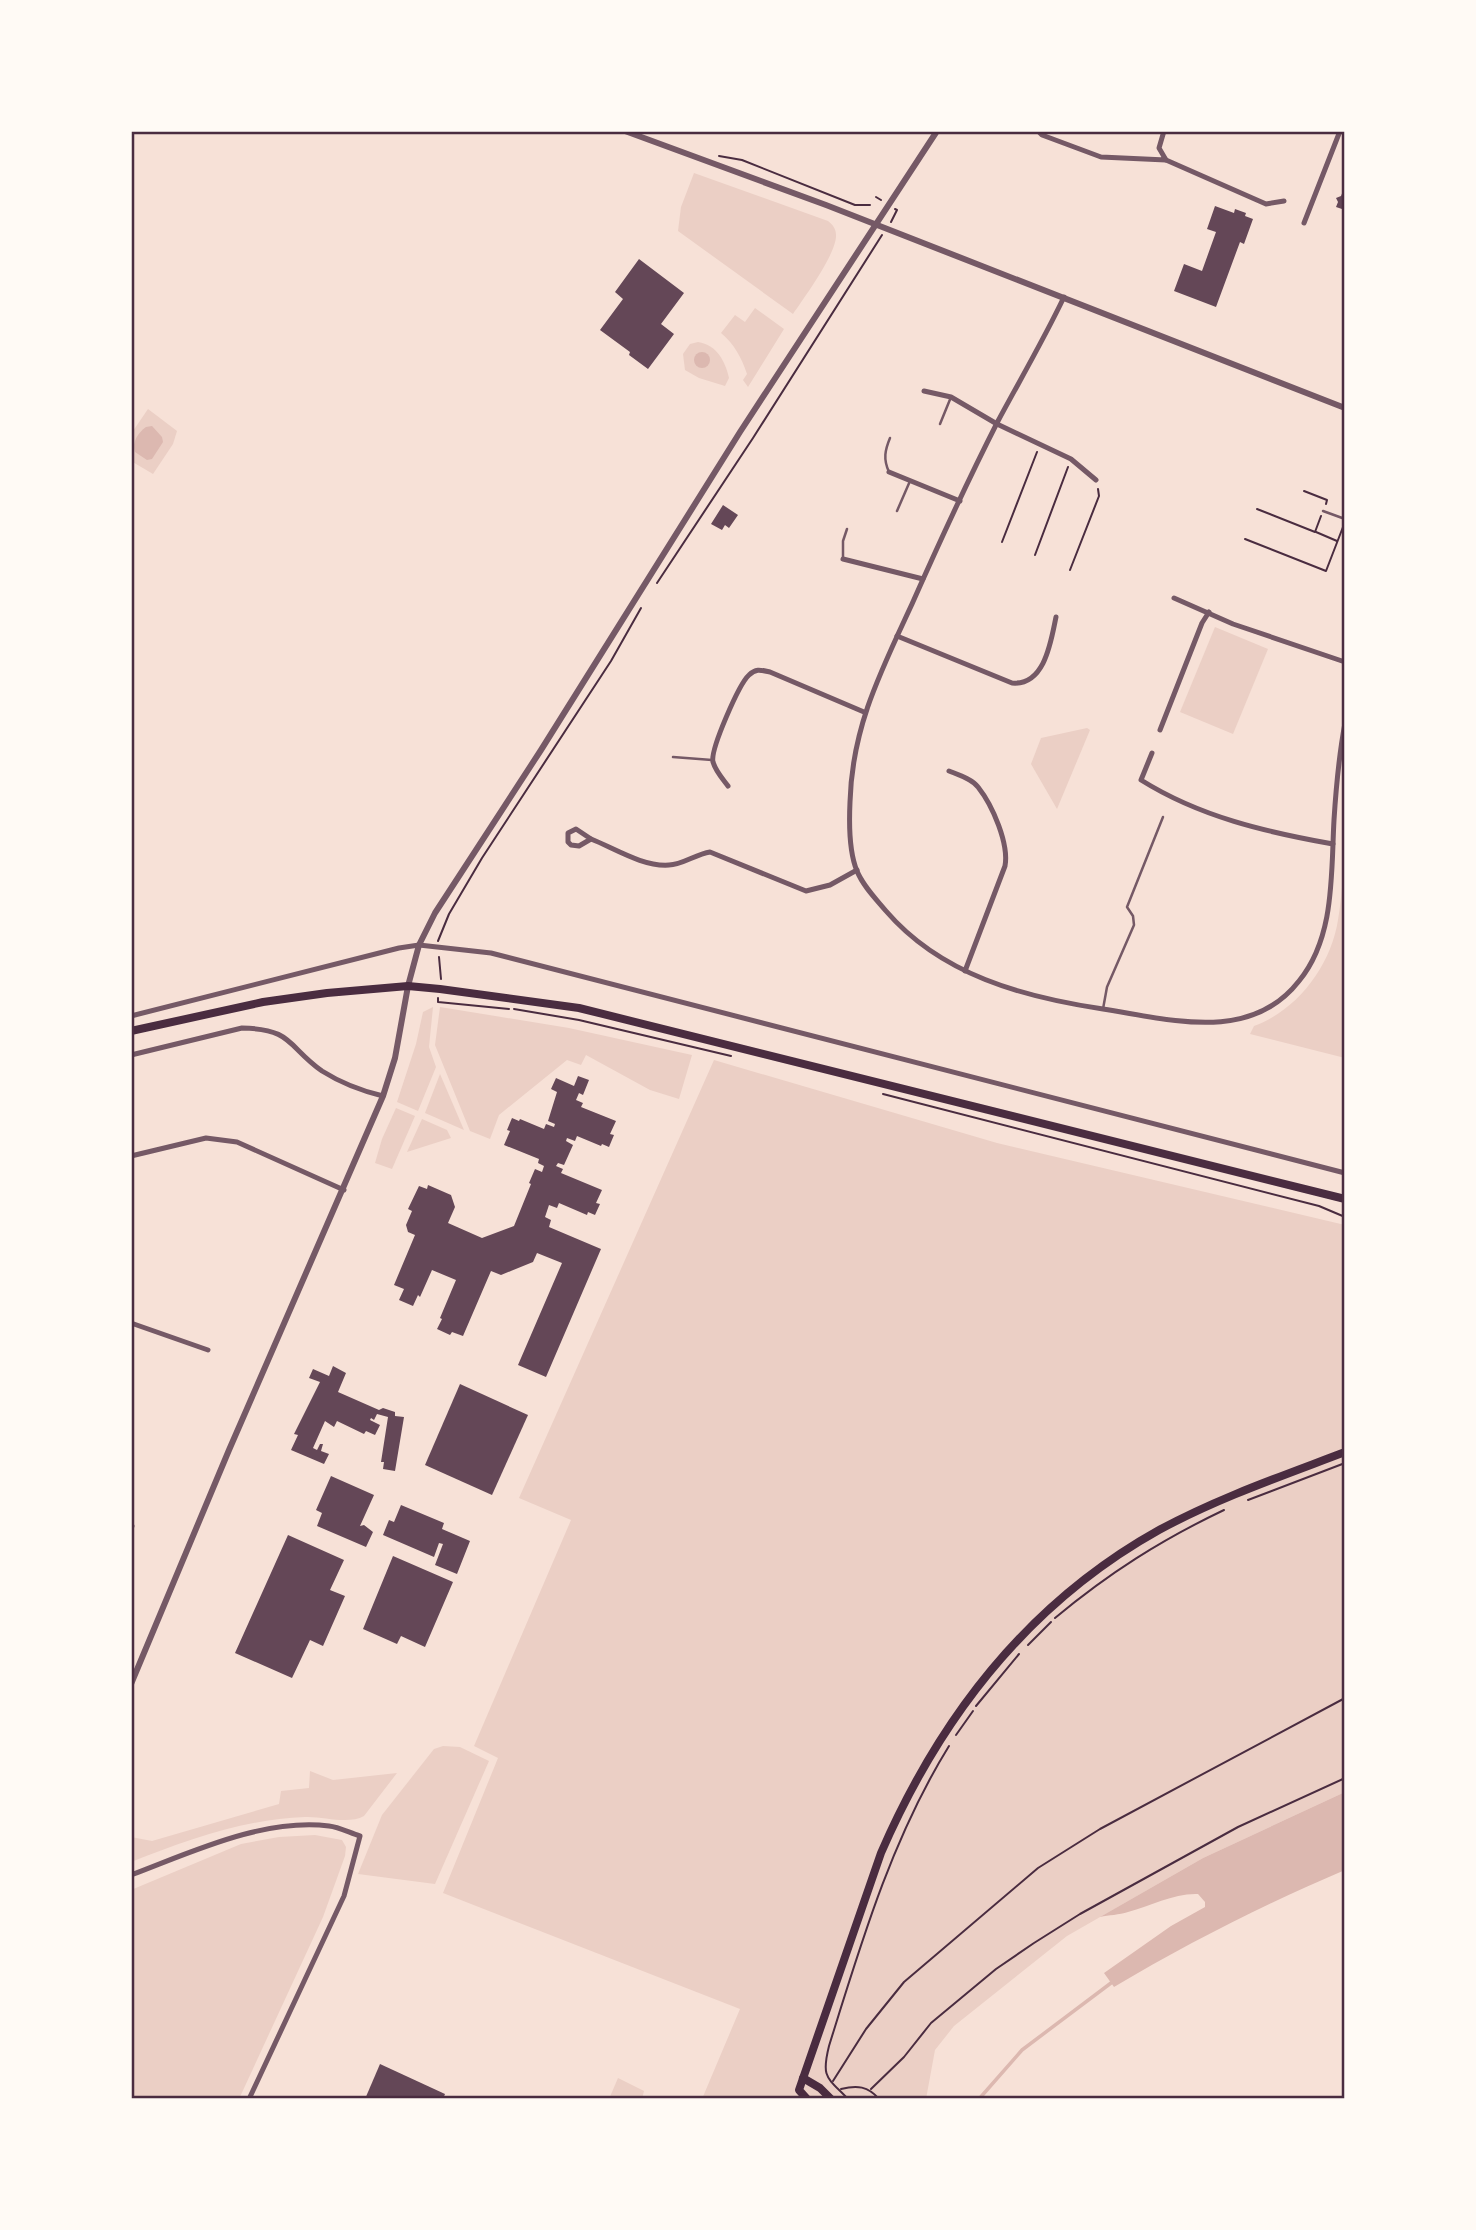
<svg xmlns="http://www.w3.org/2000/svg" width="1476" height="2230" viewBox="0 0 1476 2230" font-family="'Exo 2',sans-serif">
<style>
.green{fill:#ebcfc5}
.water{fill:#dcb8b0}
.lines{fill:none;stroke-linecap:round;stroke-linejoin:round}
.stream{stroke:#dcb8b0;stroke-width:3.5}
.building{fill:#644757}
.path{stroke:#4a2c40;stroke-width:2}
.service{stroke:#755966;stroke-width:2.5}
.minor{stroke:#755966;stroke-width:5}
.tertiary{stroke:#755966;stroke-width:6}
.primary{stroke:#4a2c40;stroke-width:8}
.neatline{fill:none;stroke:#4a2c40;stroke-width:2.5}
</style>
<rect width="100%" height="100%" fill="#f7e1d7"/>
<g class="green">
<path d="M 694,173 L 828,221 C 833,225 836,229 836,235 C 837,253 804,298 793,314 L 678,231 L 681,207 Z"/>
<path d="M 755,308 L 784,329 L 748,387 L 743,380 L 747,374 C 741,357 735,345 721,333 L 735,315 L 745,322 Z"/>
<path d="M 698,342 C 717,345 725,361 729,378 L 725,386 L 699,378 L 685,370 L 683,354 L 690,344 Z"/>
<polygon points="148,409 177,431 173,444 153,474 131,461 131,434"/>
<polygon points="1215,627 1268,649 1233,734 1180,712"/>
<polygon points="1087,728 1090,730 1057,809 1031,764 1041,738"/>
<path d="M 1345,849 L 1345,1058 L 1250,1034 L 1254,1026 C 1298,1010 1331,965 1338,920 C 1342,897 1343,873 1345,849 Z"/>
<polygon points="433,1007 429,1047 436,1067 418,1111 397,1102 416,1044 423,1012"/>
<polygon points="440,1007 569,1028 692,1055 679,1099 650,1090 586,1055 581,1065 567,1060 499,1115 490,1139 470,1131 435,1045"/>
<polygon points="714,1060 997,1143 1345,1225 1345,1792 1203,1858 1067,1936 954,2026 935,2050 926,2099 702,2099 740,2009 443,1893 498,1758 474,1746 571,1520 519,1498"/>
<polygon points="440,1074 464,1130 425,1113"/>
<polygon points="396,1108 415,1116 392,1169 375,1163 382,1139"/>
<polygon points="422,1119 447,1130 451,1138 407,1152"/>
<polygon points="443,1746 460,1747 489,1761 435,1884 358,1874 382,1815 434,1749"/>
<path d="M 310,1771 L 333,1780 L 397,1773 L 364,1816 C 348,1825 323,1816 305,1817 C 245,1819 187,1840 131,1862 L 131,1837 L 152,1841 L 279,1804 L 281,1791 L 309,1788 Z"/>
<polygon points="315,1835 342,1840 346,1847 345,1856 323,1917 239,2099 131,2099 131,1890 241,1844 279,1837"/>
<polygon points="618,2078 644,2091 642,2099 609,2099"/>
</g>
<g class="water">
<circle cx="702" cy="360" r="8"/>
<path d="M 146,427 L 152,426 L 162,437 L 163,442 L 152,459 L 147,460 L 135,452 C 132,441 138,433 146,427 Z"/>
<path d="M 1345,1792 L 1345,1870 C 1265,1904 1188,1943 1114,1987 L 1104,1973 L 1171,1926 L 1205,1907 L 1205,1902 L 1198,1894 C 1174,1893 1151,1906 1128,1912 C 1119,1915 1109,1915 1100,1917 L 1203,1858 Z"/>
</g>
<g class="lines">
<polyline class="stream" points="979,2099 1022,2050 1111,1983"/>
</g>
<g class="building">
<polygon points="1343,191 1345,192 1345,210 1336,207 1338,202 1336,198 1341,196"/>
<polygon points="1215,206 1234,213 1235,209 1246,213 1245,216 1253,219 1244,244 1240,242 1216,307 1174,291 1184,264 1202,271 1216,232 1207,229"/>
<polygon points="639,259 684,293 661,324 674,334 648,369 629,355 630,352 600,330 623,299 615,292"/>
<polygon points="723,505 738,515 729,528 725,525 722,530 711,524"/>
<polygon points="578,1076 589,1080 583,1095 579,1093 576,1100 583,1103 581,1107 616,1121 610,1134 614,1135 609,1147 602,1144 601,1146 577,1136 575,1141 567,1138 566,1141 573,1145 564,1165 558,1163 556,1166 563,1169 561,1173 602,1190 596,1203 600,1204 595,1215 588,1212 587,1215 559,1203 557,1208 549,1205 545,1217 551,1220 549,1227 601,1249 546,1377 518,1365 562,1263 537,1253 533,1262 501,1275 491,1271 463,1336 452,1332 450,1335 437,1329 442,1319 440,1318 456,1280 432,1270 420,1297 418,1295 413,1306 399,1300 404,1289 394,1285 415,1235 408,1232 406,1225 412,1211 408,1209 419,1186 427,1189 428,1185 451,1195 455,1207 448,1223 482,1238 514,1226 531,1184 529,1183 535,1169 542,1172 544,1166 538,1163 539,1159 504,1145 510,1131 507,1130 512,1118 519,1121 520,1119 544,1129 546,1124 554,1127 555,1124 548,1121 557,1092 551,1089 556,1078 574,1086"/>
<polygon points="333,1366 346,1373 338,1392 379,1410 383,1408 395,1412 395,1416 404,1417 395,1471 383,1469 384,1462 381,1462 388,1417 377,1414 374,1420 371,1418 370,1420 380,1425 375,1435 366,1431 364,1434 337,1421 334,1427 325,1421 313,1448 317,1450 320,1444 323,1444 321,1451 329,1454 324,1464 291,1450 298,1435 294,1434 320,1382 309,1378 313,1369 329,1376"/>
<polygon points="460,1384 528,1415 492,1495 425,1465"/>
<polygon points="331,1476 374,1495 360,1526 364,1525 373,1532 366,1547 317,1526 322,1513 316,1510"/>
<polygon points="401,1505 444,1523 442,1529 470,1541 457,1574 435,1565 443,1544 439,1543 434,1557 383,1535 389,1520 394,1522"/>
<polygon points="288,1535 344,1560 330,1590 345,1596 323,1646 310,1640 292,1678 235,1653"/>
<polygon points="393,1556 453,1582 425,1647 401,1636 397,1644 363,1629"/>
<polygon points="380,2064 445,2094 443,2099 365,2099"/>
</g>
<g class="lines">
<g class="path">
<polyline points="719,156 742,160 855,205 870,205"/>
<polyline points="876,197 881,200"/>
<polyline points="891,222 897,210 895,209"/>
<polyline points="1304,491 1327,500 1326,504"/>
<polyline points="1257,509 1315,532 1321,516"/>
<polyline points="1316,532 1337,541"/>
<polyline points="1245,539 1326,571 1343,527"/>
<polyline points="1002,542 1037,452"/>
<polyline points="1035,555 1068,467"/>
<polyline points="1070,570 1099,496 1098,489"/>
<polyline points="657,583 753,438 882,235"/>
<polyline points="438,941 449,914 482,858 611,661 641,608"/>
<polyline points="439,957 441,979"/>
<polyline points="438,998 438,1002 509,1009"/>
<polyline points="514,1009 579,1020 731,1056"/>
<polyline points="883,1094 1319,1206 1345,1217"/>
<polyline points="1248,1500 1345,1463"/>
<path d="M 1055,1618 C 1109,1573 1161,1540 1224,1510"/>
<polyline points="1028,1645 1051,1622"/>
<polyline points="976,1706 1019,1654"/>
<polyline points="956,1735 973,1711"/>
<polyline points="833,2081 866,2029 904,1982 1038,1868 1100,1829 1345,1698"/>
<path d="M 841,2089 C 857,2085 868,2086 879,2099"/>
<polyline points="871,2089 904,2057 931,2023 996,1969 1034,1943 1080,1914 1238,1827 1345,1778"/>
<path d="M 848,2099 C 827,2077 821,2078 829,2046 C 861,1943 892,1838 949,1746"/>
</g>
<g class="service">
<polyline points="940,424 951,397"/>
<path d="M 889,472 C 883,459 885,450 890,438"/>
<polyline points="897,511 910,481"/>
<polyline points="1323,511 1345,519"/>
<polyline points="843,559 843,541 847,529"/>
<polyline points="673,757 712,760"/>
<polyline points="1103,1009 1107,987 1134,925 1133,916 1127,907 1163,817"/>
</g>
<g class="minor">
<polyline points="1038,131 1042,135 1101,157 1166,160 1159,148 1164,131"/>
<polyline points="1166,160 1266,204 1284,201"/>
<polyline points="1304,223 1340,131"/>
<path d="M 1064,297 C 1044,339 1020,380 998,421 C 968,480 939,543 912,604 C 881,671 852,727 850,802 C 849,823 849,852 857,871 C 863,886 876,899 886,911 C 941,975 1023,997 1103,1009 C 1169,1019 1250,1044 1299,981 C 1335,937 1331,874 1334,820 C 1336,788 1339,755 1345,723"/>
<polyline points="924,391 951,397 997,424 1071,459 1096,480"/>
<polyline points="889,472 960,501"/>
<polyline points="843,559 923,579"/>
<polyline points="1174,598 1233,624 1345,662"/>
<path d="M 897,636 L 1012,683 C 1045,686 1051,641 1056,617"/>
<polyline points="1160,730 1202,623 1209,612"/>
<path d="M 1152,753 L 1141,780 C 1200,817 1266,832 1333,844"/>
<path d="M 949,771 C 959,775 972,779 978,787 C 993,806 1009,844 1005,866 L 965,971"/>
<path d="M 728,786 C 723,779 716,772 713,762 C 710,750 739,684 749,675 C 756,668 761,670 770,672 L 864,712"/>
<polygon points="576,829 591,839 579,846 571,845 568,842 568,833"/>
<path d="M 591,839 C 614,848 643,867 669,865 C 682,865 696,854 710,852 L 806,891 L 830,885 L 857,870"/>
<polyline points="131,1016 399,948 419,945 491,953 1345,1173"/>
<path d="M 131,1055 L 242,1028 C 293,1029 287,1046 322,1071 C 341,1083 362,1091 383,1096"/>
<polyline points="131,1156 206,1138 237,1142 344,1190"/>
<polyline points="131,1323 208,1350"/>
<polyline points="131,1526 132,1526"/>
<path d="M 131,1875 C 192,1852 263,1818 329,1826 C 339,1827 350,1833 360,1836 L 344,1896 L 249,2099"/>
</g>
<g class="tertiary">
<polyline points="625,131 826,205 1345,408"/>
<polyline points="131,1684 229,1450 383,1096 395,1058 408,986 419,945 435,913 541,750 740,432 937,131"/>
</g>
<g class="primary">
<polyline points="131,1031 263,1002 327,993 408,986 440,989 579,1008 1345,1199"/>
<polyline points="803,2078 820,2088 831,2099"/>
<path d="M 807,2099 L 799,2090 L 881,1853 C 940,1717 1028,1603 1159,1530 C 1218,1498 1282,1476 1345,1452"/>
</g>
</g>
<rect width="1476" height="2230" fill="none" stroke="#fffaf5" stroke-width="266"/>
<rect x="133" y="133" width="1210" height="1964" class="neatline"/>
</svg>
